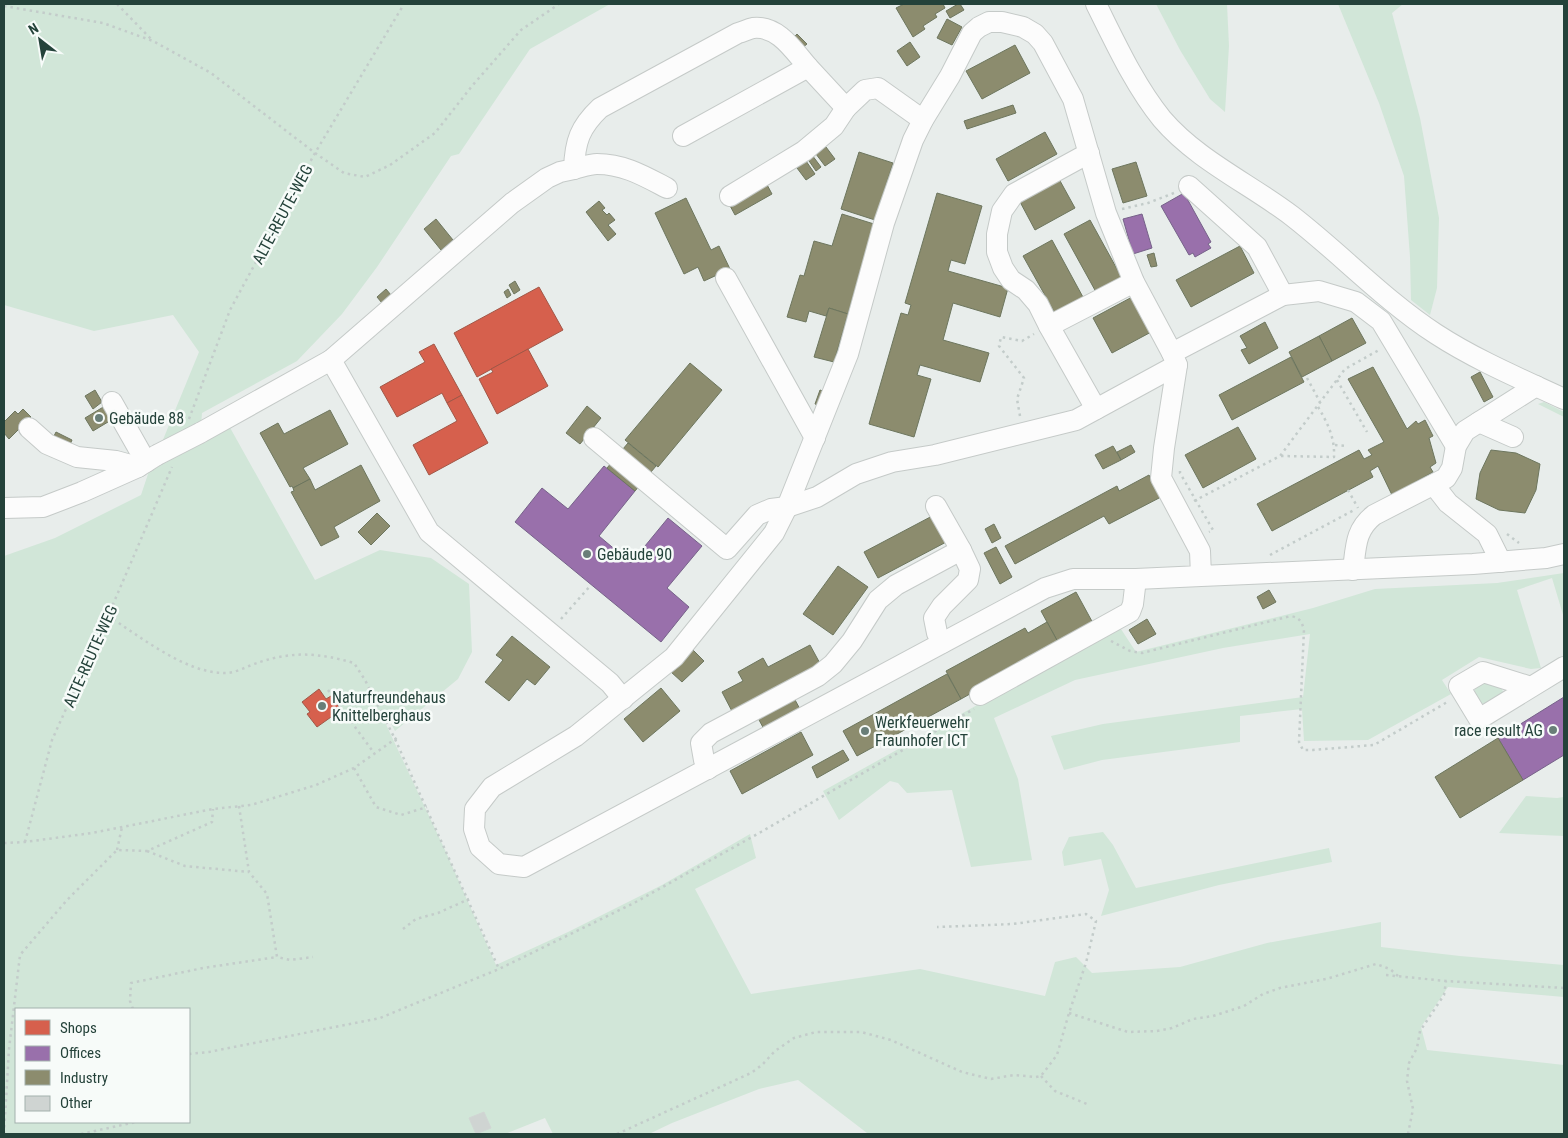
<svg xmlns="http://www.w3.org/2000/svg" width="1568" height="1138" viewBox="0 0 1568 1138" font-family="'Roboto Condensed',sans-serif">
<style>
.green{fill:#d1e6d8;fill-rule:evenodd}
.shops{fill:#d6604d;stroke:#a15747}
.offices{fill:#9970ab;stroke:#766289}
.industry{fill:#8c8c6e;stroke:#6d765e}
.building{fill:#cfd4d2;stroke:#d1d6d4}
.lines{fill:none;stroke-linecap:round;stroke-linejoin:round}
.minor-casing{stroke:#c5cac8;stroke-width:22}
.path{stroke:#c3ccca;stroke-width:2.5;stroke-dasharray:2.5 4;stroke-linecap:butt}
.minor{stroke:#fcfcfc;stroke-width:20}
.minor-bridge-casing{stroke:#c5cac8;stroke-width:22;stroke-linecap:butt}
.minor-bridge{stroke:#fcfcfc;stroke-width:20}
.poi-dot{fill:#697e78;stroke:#f7fbf9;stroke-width:2}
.labels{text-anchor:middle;stroke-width:5;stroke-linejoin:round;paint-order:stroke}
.street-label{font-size:16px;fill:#24423a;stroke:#f7fbf9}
.poi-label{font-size:16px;fill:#24423a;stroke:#f7fbf9;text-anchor:start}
</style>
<rect width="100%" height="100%" fill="#e8edeb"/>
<g class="green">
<polygon points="4,4 610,4 530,49 459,154 451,156 377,267 342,314 297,361 202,413 201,425 160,447 199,352 173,315 94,331 4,305"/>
<polygon points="1156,4 1227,4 1229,46 1225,112 1210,99 1180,50"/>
<polygon points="1338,4 1403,4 1392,13 1420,118 1439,218 1437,288 1430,315 1411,300 1410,257 1404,176 1379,103"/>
<polygon points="1544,402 1564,412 1564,417 1538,404"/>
<path d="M 228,424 L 315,580 L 380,550 L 431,558 L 469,584 L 472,652 L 458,679 L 395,731 L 387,716 L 383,718 L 445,850 L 496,965 L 568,932 L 662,885 L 750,834 L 756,858 L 695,889 L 751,994 L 920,969 L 1045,996 L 1055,962 L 1076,957 L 1092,973 L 1180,967 L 1267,943 L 1381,922 L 1381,947 L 1460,956 L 1564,965 L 1564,997 L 1448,987 L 1421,1027 L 1427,1050 L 1564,1065 L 1564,1134 L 865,1134 L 867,1133 L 798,1080 L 759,1089 L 672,1123 L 649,1134 L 553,1134 L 545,1118 L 505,1134 L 4,1134 L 4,556 L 55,538 L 141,495 L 151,465 ZM 16,1009 L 189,1009 L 189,1122 L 16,1122 Z"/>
<polygon points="1564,573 1564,618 1552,578 1517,590 1541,668 1531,669 1479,657 1442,680 1451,694 1368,740 1304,741 1302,709 1240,716 1240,742 1102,760 1064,770 1051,736 1103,724 1303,697 1310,634 1223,648 1075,680 994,718 1018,779 1032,860 971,867 952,790 907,793 898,783 890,781 839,820 823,791 1119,626 1136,652 1313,608 1375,589 1497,583"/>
<path d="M 1480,681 L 1501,687 L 1504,694 L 1485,704 C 1479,703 1477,699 1474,694 L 1476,685 Z"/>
<polygon points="1526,796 1557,798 1564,797 1564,836 1499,833"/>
<polygon points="1103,832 1113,845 1136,888 1329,848 1332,862 1219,885 1101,916 1109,890 1101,859 1064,866 1062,852 1069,837"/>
</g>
<g class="shops">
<polygon points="539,287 563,330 477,377 454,333"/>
<polygon points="434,344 462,395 447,403 442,393 397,417 380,387 425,362 419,352"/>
<polygon points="528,349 548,386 497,414 479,379 493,372 491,369"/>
<polygon points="462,395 488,443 429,475 413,445 457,421 447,403"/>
<polygon points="319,689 326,699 331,696 341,710 317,727 307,714 310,712 302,702"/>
</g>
<g class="offices">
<polygon points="1184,193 1211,242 1208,244 1211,248 1195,257 1193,253 1189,255 1161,206"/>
<polygon points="1142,214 1152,248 1133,254 1123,219"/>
<polygon points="604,466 635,491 599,536 631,563 668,518 702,546 667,588 689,607 661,642 515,522 542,488 568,509"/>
<polygon points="1564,697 1564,755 1523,780 1498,738"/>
</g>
<g class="industry">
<polygon points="904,4 943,4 945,8 935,14 937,17 923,26 925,29 913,37 896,8"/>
<polygon points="958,4 960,4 964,10 950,18 946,11"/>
<polygon points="947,19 962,27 952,45 937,38"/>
<polygon points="797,34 807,44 802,48 792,39"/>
<polygon points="910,42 920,57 907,66 897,51"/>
<polygon points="1015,45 1030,73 982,99 966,71"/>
<polygon points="1013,105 1016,113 967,129 964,121"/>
<polygon points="1045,132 1057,154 1008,181 996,159"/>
<polygon points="826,147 835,159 825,166 816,154"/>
<polygon points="859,152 893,163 875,220 841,209"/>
<polygon points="812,155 821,167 816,171 807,158"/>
<polygon points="806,161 815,174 806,180 797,168"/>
<polygon points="1136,162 1147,196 1123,203 1112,169"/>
<polygon points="1059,179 1075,208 1035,230 1019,200"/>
<polygon points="765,181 772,194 735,215 728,202"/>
<polygon points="937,193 982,206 965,264 951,260 948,271 1008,288 1000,317 953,303 943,340 989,353 980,382 920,365 917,375 931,379 914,437 869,424 901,313 908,315 911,305 905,303"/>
<polygon points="686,198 711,250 719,246 730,269 704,281 698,267 684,274 655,213"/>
<polygon points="599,201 605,208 602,210 607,215 609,213 615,220 608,225 616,234 608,241 586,212"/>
<polygon points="842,214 874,224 848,314 829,308 826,316 809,311 806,322 787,317 800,275 804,276 814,241 832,246"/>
<polygon points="436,219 453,240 441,250 424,229"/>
<polygon points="1090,220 1122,278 1096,292 1064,234"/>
<polygon points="1052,240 1084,299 1056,315 1023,256"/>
<polygon points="1240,246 1254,273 1191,307 1176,280"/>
<polygon points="1154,253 1157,266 1151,267 1147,255"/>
<polygon points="515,281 520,290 514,294 509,285"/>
<polygon points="386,289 391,295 382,303 377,297"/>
<polygon points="508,289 511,295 507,298 504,292"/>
<polygon points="1134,296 1153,331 1112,353 1093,318"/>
<polygon points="829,308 848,314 834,362 814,357"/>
<polygon points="1352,318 1366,343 1332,361 1319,336"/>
<polygon points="1265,322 1278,348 1249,364 1241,350 1247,348 1240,336"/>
<polygon points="1319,336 1332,361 1302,377 1289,352"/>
<polygon points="1291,357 1304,382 1232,420 1219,395"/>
<polygon points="690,363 722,390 658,467 625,440"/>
<polygon points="1373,367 1407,429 1416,421 1418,424 1425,420 1433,436 1429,438 1436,463 1430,467 1433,472 1392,495 1378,466 1370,471 1373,477 1272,531 1257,504 1359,450 1364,459 1372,455 1368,450 1384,442 1348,379"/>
<polygon points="1480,372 1493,397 1484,402 1471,377"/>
<polygon points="95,390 102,402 93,409 85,396"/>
<polygon points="820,390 826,392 822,406 815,404"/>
<polygon points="105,406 113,419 93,431 85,418"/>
<polygon points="587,406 601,418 580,444 566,433"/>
<polygon points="23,409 31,417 9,439 4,433 4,422 15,411 18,414"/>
<polygon points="330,410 348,444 303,468 310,479 293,488 292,486 290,487 260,433 278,423 284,434"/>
<polygon points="1238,427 1256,459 1203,488 1185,455"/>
<polygon points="56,432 72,440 68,449 51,442"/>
<polygon points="628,443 656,466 635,491 607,468"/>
<polygon points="1131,445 1135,452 1121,460 1117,452"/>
<polygon points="1113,446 1121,460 1103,469 1095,455"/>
<polygon points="1491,450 1516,453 1540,464 1536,490 1525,513 1499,510 1476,499 1480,473"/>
<polygon points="361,465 380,501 334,527 339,537 321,546 291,492 294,491 293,488 310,479 315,490"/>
<polygon points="1149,475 1161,497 1109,524 1104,516 1015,564 1005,546 1117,486 1119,491"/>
<polygon points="377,513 390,526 371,545 358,532"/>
<polygon points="936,514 950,540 878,578 864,552"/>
<polygon points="994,524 1001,538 992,543 985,529"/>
<polygon points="996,547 1012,577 1000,584 984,553"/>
<polygon points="838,566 868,587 833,635 803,614"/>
<polygon points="1269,590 1276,602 1263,609 1257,597"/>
<polygon points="1076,592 1094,625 1059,644 1041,611"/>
<polygon points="1147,619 1156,634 1138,644 1129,630"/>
<polygon points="1047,622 1059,644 961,699 946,671 1025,628 1028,633"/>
<polygon points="512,636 550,667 535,685 527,679 509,701 485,682 503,660 496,655"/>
<polygon points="810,645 823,669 735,717 722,692 743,681 738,672 763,658 768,667"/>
<polygon points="692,649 704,661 682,682 671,672"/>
<polygon points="947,674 961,699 857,756 843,731"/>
<polygon points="661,688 680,711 643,742 624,719"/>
<polygon points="794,698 801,711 765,731 758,718"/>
<polygon points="801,732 813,755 742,794 730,771"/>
<polygon points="1498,738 1523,780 1460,818 1435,777"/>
<polygon points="843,750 849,760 817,778 812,767"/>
</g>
<polygon class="building" points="484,1112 491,1128 476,1134 469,1118"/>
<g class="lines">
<g class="minor-casing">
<g id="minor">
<path d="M 1096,4 C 1115,42 1135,86 1162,119 C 1197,160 1250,184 1292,216 C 1341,254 1384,300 1436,334 C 1476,360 1521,379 1564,399"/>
<polyline points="683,136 808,67 846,108 865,90 878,88 923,120"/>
<polyline points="1089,153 1014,194 1002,211 997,234 997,252 1003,268 1011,280 1026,290 1038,304 1049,326 1096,409"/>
<path d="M 574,169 C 582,167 590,164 597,164 C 624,164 644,176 667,188"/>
<polyline points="1189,186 1257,247 1283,295"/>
<polyline points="730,196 804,151 834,126 846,108"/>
<polyline points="726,278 815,438"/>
<polyline points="1049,326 1134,282"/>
<polyline points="1172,353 1283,295 1319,291 1356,302 1381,321 1456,446"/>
<path d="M 331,360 L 512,203 L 547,178 L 560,172 L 574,169 C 575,141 580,127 600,108 L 738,33 C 743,32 748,29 753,28 C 778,25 794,51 808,67"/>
<polyline points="112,402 146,462"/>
<polyline points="1479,422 1513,437"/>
<polyline points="29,428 47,444 77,457 116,461 138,467"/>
<polyline points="200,433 331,360 429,532 610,683 623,699"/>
<polyline points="594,438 727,549 757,515 771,509 787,507 817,497 856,474 892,462 935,455 1076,420 1177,365"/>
<polyline points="1434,485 1448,503 1487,534 1501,562"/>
<polyline points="936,506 961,550"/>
<polyline points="4,508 43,507 82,492 138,467 157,455"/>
<path d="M 1353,570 C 1356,547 1355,530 1374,515 L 1446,478 L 1452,468 L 1456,446 L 1465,431 L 1536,386"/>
<polyline points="1201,576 1136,579 1073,579 1045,588 524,867 499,864 480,847 474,829 475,809 492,787 576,736 674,657 774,533 787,507 848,354 884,223 913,140 923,120 950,76 972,33 979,27 989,22 1002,22 1023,27 1035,34 1043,43 1073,99 1106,213 1134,282 1172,353 1177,365 1164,448 1161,478 1200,551 1201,576 1473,564 1546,558 1564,554"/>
<polyline points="1531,687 1483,672 1459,686 1479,719 1564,667"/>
<polyline points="980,695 1130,612 1133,604 1136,579"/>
<polyline points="708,769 704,760 701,743 711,733 818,676 833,664 852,641 878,600 896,585 961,550 970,569 968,580 942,606 934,618 937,633 942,643"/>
</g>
</g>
<g class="path">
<polyline points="117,4 152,40"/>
<polyline points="4,6 103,23 153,41 211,73 315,153 344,173 365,177 390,165 435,133 472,86 521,30 559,4"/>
<polyline points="1122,209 1148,203 1174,193"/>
<polyline points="1307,378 1320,402"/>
<polyline points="1337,380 1367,432"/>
<polyline points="1020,416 1017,399 1024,378 999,346 1001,337 1022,341 1034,334"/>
<polyline points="189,419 230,310 315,153 404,4"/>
<polyline points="1335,445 1347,446"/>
<path d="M 1281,456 L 1334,457 C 1335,437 1327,422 1317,405"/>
<polyline points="1180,471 1180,473 1213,530 1209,532"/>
<polyline points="1348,490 1358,508"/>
<polyline points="1194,501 1280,456 1345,369 1379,350"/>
<polyline points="1507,534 1519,543"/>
<polyline points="1270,555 1354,510"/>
<path d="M 108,616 C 141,637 184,672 223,673 C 235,674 249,665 260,662 C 294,651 319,653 354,663 L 365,680 L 395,739 L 499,969"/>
<polyline points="561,619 591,585"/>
<path d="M 1111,641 L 1130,651 L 1142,653 L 1291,616 C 1300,618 1301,621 1304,629 L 1299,742 L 1303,750 L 1313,750 L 1374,745 L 1449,701"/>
<polyline points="328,690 374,753"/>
<polyline points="354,768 376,807 401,815 427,807"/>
<polyline points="239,806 249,872 267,894 277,957 290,960 313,957"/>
<polyline points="25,842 52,740 108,616 172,467"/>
<polyline points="4,843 25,842 92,833 213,809 251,805 316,785 354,768 398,737"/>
<polyline points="117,850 122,827"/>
<polyline points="147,851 185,866 249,872"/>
<polyline points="403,929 416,919 438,913 469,899"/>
<polyline points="1386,975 1446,981 1564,988"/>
<polyline points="133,1009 130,1001 131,983 203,968 277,957"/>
<polyline points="1069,1013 1128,1032 1157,1031 1172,1028 1193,1019 1213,1016 1244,1006 1263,994 1280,988 1326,979 1376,964 1390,969 1398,976"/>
<polyline points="189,1054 209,1052 380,1018 499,969 634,903 761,832 974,709"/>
<polyline points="1041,1076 1055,1091 1087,1104"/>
<polyline points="4,1134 9,1049 20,955 67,900 117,850 147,851 212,822 213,809"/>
<polyline points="81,1134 136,1122"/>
<polyline points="617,1134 751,1073 762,1065 775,1051 794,1038 816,1032 861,1032 891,1040 962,1072 991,1079 1014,1075 1036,1077 1041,1076 1057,1055 1069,1013 1086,963 1096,921 1086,914 1013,924 937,927"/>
<polyline points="1408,1134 1413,1109 1407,1081 1409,1063 1417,1048 1420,1031 1444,995 1446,981"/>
</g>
<use href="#minor" class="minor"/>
<g class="minor-bridge-casing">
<polyline id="minor-bridge" points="157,455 200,433"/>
</g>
<use href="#minor-bridge" class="minor-bridge"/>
</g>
<g class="poi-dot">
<circle cx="99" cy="418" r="5"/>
<circle cx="587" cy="554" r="5"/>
<circle cx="322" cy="706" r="5"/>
<circle cx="1553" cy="730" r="5"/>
<circle cx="865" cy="731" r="5"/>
</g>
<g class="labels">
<g class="street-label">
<text transform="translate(282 214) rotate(-62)" y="6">ALTE-REUTE-WEG</text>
<text transform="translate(90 656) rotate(-66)" y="6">ALTE-REUTE-WEG</text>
</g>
<g class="poi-label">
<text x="109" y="424">Gebäude 88</text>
<text x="597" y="560">Gebäude 90</text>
<text x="332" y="703">Naturfreundehaus<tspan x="332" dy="18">Knittelberghaus</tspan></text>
<text x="875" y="728">Werkfeuerwehr<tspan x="875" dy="18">Fraunhofer ICT</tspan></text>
<text x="1543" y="736" text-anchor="end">race result AG</text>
</g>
</g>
<rect width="1568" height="1138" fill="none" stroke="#24423a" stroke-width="10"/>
<rect x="15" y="1008" width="175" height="115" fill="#f7fbf9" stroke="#a3b1ad"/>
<rect x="25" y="1020" width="25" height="15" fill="#d6604d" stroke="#a3b1ad"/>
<text x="60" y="1033" font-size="15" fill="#24423a">Shops</text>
<rect x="25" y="1046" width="25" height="15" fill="#9970ab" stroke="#a3b1ad"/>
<text x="60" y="1058" font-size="15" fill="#24423a">Offices</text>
<rect x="25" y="1070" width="25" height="15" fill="#8c8c6e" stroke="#a3b1ad"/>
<text x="60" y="1083" font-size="15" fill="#24423a">Industry</text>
<rect x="25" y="1096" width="25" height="15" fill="#cfd4d2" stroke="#a3b1ad"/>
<text x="60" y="1108" font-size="15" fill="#24423a">Other</text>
<g transform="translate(40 40) rotate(329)" stroke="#f7fbf9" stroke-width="4" paint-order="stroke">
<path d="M0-4L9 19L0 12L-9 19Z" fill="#24423a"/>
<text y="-8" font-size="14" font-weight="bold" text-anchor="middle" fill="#24423a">N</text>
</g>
</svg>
